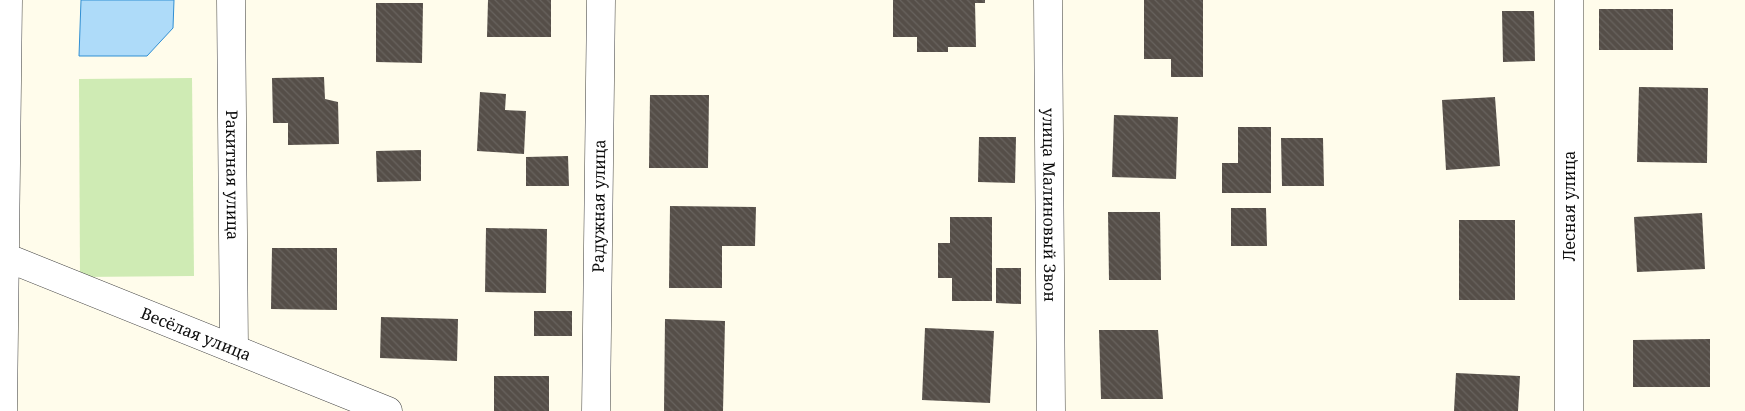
<svg xmlns="http://www.w3.org/2000/svg" width="1745" height="411" viewBox="0 0 1745 411" font-family="'Noto Serif',serif">
<style>
.park{fill:#cfebb4}
.water{fill:#aedbf9;stroke:#318fd3}
.building{fill:url(#building-back-hatch)}
.lines{fill:none;stroke-linecap:round;stroke-linejoin:round}
.minor-casing{stroke:#3f3f3f;stroke-width:29}
.minor{stroke:#fff;stroke-width:28}
.labels{text-anchor:middle;stroke-width:5;stroke-linejoin:round;paint-order:stroke}
.street-label{font-size:16px;fill:#0c0c0c;stroke:#fff}
</style>
<defs>
<pattern id="building-back-hatch" width="6" height="6" patternUnits="userSpaceOnUse" patternTransform="scale(1.25)"><rect width="6" height="6" fill="#554e48"/><path d="M-1 5l2 2M0 0l6 6M5-1l2 2" fill="none" stroke="#68635e"/></pattern>
</defs>
<rect width="100%" height="100%" fill="#fffceb"/>
<polygon class="park" points="192,78 194,276 80,277 79,79"/>
<polygon class="water" points="81,0 174,0 173,28 147,56 79,56"/>
<g class="building">
<polygon points="488,0 551,0 551,37 487,37"/>
<polygon points="893,0 985,0 985,3 975,3 976,47 948,47 948,52 917,52 917,37 893,37"/>
<polygon points="1144,0 1203,0 1203,77 1171,77 1171,59 1144,59"/>
<polygon points="376,3 423,3 422,63 376,62"/>
<rect x="1599" y="9" width="74" height="41"/>
<polygon points="1502,11 1534,11 1535,61 1503,62"/>
<polygon points="324,77 325,99 338,102 339,144 288,145 288,123 273,123 272,78"/>
<polygon points="1639,87 1708,88 1707,163 1637,162"/>
<polygon points="480,92 506,94 505,110 526,111 524,154 477,151"/>
<polygon points="650,95 709,95 708,168 649,168"/>
<polygon points="1495,97 1500,166 1446,170 1442,100"/>
<polygon points="1114,115 1178,117 1176,179 1112,177"/>
<polygon points="1238,127 1271,127 1271,193 1222,193 1222,163 1238,163"/>
<polygon points="979,137 1016,137 1015,183 978,182"/>
<polygon points="1281,138 1323,138 1324,186 1282,186"/>
<polygon points="421,150 421,181 377,182 376,151"/>
<polygon points="568,156 569,186 526,186 526,157"/>
<polygon points="670,206 756,207 755,246 722,246 722,288 669,288"/>
<polygon points="1231,208 1266,208 1267,246 1231,246"/>
<polygon points="1108,212 1160,212 1161,280 1109,280"/>
<polygon points="1702,213 1705,269 1637,272 1634,217"/>
<polygon points="950,217 992,217 992,301 952,301 952,278 938,278 938,243 950,243"/>
<rect x="1459" y="220" width="56" height="80"/>
<polygon points="486,228 547,229 546,293 485,292"/>
<polygon points="272,248 337,248 337,310 271,309"/>
<polygon points="996,268 1021,268 1021,304 996,303"/>
<rect x="534" y="311" width="38" height="25"/>
<polygon points="381,317 458,319 457,361 380,358"/>
<polygon points="665,319 725,321 723,411 664,411"/>
<polygon points="925,328 994,331 990,403 922,400"/>
<polygon points="1099,330 1158,330 1163,399 1101,399"/>
<polygon points="1710,339 1710,387 1633,387 1633,340"/>
<polygon points="1456,373 1520,376 1518,411 1454,411"/>
<rect x="494" y="376" width="55" height="35"/>
</g>
<g class="lines">
<g class="minor-casing">
<g id="minor">
<path id="s1" d="M 231,0 L 234,349"/>
<path id="s2" d="M 1048,0 L 1051,411"/>
<path id="s3" d="M 5,257 L 388,411"/>
<polyline points="3,411 8,0"/>
<path id="s4" d="M 596,411 L 601,0"/>
<polyline points="1569,411 1569,0"/>
</g>
</g>
<use href="#minor" class="minor"/>
</g>
<g class="labels">
<g class="street-label">
<text dy="6" stroke="none"><textPath href="#s1" startOffset="175">Ракитная улица</textPath></text>
<text dy="6" stroke="none"><textPath href="#s2" startOffset="205">улица Малиновый Звон</textPath></text>
<text dy="6" stroke="none"><textPath href="#s4" startOffset="205">Радужная улица</textPath></text>
<text transform="translate(1569 206) rotate(-90)" y="6">Лесная улица</text>
<text dy="6" stroke="none"><textPath href="#s3" startOffset="206">Весёлая улица</textPath></text>
</g>
</g>
</svg>
